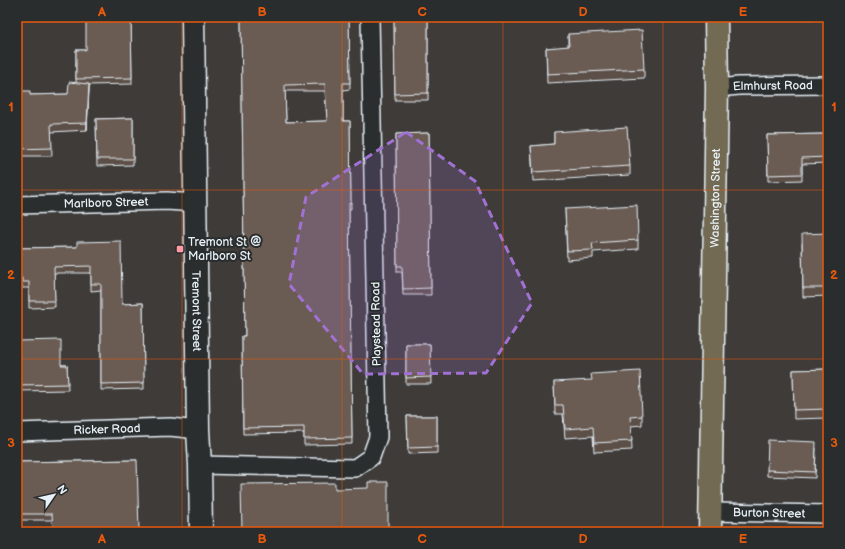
<svg xmlns="http://www.w3.org/2000/svg" width="845" height="549" viewBox="0 0 845 549" font-family="'Balsamiq Sans',sans-serif">
<style>
.lines{fill:none;stroke-linecap:round;stroke-linejoin:round}
.minor-casing{stroke:#e8f1f8;stroke-width:20}
.secondary-casing{stroke:#e8f1f8;stroke-width:25}
.primary-casing{stroke:#e8f1f8;stroke-width:25}
.minor{stroke:#2a2d2e;stroke-width:17}
.secondary{stroke:#2a2d2e;stroke-width:22}
.primary{stroke:#736b52;stroke-width:22}
.wall{fill:#5c4f47;stroke:#e8f1f8;fill-rule:evenodd}
.shaded-wall{fill:#4b403a;stroke:#e8f1f8}
.building{fill:#6b5c53;stroke:#e8f1f8;fill-rule:evenodd}
.marked{fill:#a171d3;fill-opacity:0.2;stroke:#a171d3;stroke-width:3;stroke-dasharray:8 5;stroke-linejoin:round}
.grid{fill:none;stroke:#e8590c;stroke-width:1;stroke-opacity:0.55}
.poi-dot{fill:#ff9aa2;stroke:#2a2d2e;stroke-width:1.5}
.labels{text-anchor:middle;stroke-width:4;stroke-linejoin:round;paint-order:stroke}
.street-label{font-size:12px;fill:#e8f1f8;stroke:#2a2d2e}
.poi-label{font-size:12px;fill:#e8f1f8;stroke:#2a2d2e;text-anchor:start}
.neatline{fill:none;stroke:#e8590c;stroke-width:1.5}
.grid-label{font-size:13px;text-anchor:middle;font-weight:bold;fill:#e8590c}
</style>
<rect width="100%" height="100%" fill="#3e3b39"/>
<filter id="ink" filterUnits="userSpaceOnUse"><feTurbulence type="fractalNoise" baseFrequency=".025" numOctaves="2"/><feDisplacementMap in="SourceGraphic" scale="8" xChannelSelector="R" yChannelSelector="G"/><feConvolveMatrix kernelMatrix="1 2 1 2 8 2 1 2 1" color-interpolation-filters="sRGB"/></filter>
<g filter="url(#ink)">
<g class="lines">
<g class="minor-casing">
<g id="minor">
<path id="s1" d="M 717,88 L 739,86 L 828,85"/>
<path id="s2" d="M 17,205 L 167,201 L 195,203"/>
<path id="s3" d="M 17,432 L 170,427 L 198,430"/>
<polyline points="200,465 355,468 371,457 378,437 370,17"/>
<path id="s4" d="M 711,512 L 828,514"/>
</g>
</g>
<g class="secondary-casing">
<g id="secondary">
<path id="s5" d="M 193,17 L 198,430 L 200,465 L 201,532"/>
</g>
</g>
<g class="primary-casing">
<g id="primary">
<path id="s6" d="M 710,532 L 717,88 L 716,17"/>
</g>
</g>
<use href="#minor" class="minor"/>
<use href="#secondary" class="secondary"/>
<use href="#primary" class="primary"/>
</g>
<g class="wall">
<polygon points="131,17 132,84 89,85 87,130 51,132 52,156 17,156 17,91 30,95 68,94 76,83 76,50 86,50"/>
<path d="M 241,17 L 349,17 L 350,89 L 343,90 L 343,121 L 350,121 L 351,209 L 349,209 L 352,444 L 304,445 L 304,433 L 243,434 L 242,336 L 245,336 ZM 285,91 L 325,91 L 327,121 L 286,122 Z"/>
<polygon points="394,17 428,17 428,100 395,100"/>
<polygon points="775,17 818,17 818,19 775,20"/>
<polygon points="568,34 644,69 644,78 547,83 546,48 568,47"/>
<polygon points="133,118 133,165 97,166 96,119"/>
<polygon points="828,127 828,163 802,164 802,180 768,181 767,135 828,134"/>
<polygon points="554,132 630,166 630,175 533,181 531,146 554,144"/>
<polygon points="429,133 431,295 403,295 402,272 397,272 396,134"/>
<polygon points="565,209 638,240 638,249 593,252 593,258 567,260"/>
<polygon points="828,233 828,296 803,297 802,243"/>
<polygon points="77,247 122,304 143,303 144,389 101,390 101,290 91,291 91,273 54,273 55,307 29,308 29,288 22,288 22,284 17,284 17,248"/>
<polygon points="17,341 61,365 67,365 68,390 17,391"/>
<polygon points="406,344 430,344 431,384 406,384"/>
<polygon points="828,369 828,418 794,419 793,370"/>
<polygon points="554,382 642,416 642,425 631,426 632,450 594,452 593,436 565,438 563,414 555,414"/>
<polygon points="407,416 437,416 437,453 408,454"/>
<polygon points="816,448 815,478 767,476 767,470"/>
<polygon points="137,460 52,520 17,520 17,462"/>
<polygon points="335,489 388,532 241,532"/>
</g>
<polygon class="shaded-wall" points="89,84 89,91 87,130 87,123"/>
<g class="building">
<polygon points="86,17 131,17 132,78 76,79 76,50 86,50"/>
<path d="M 241,17 L 349,17 L 350,83 L 343,83 L 343,121 L 350,121 L 351,203 L 349,203 L 352,438 L 304,439 L 304,427 L 243,428 L 242,336 L 245,336 ZM 325,84 L 327,121 L 286,122 L 285,85 Z"/>
<polygon points="394,17 428,17 428,93 395,94"/>
<polygon points="642,30 644,69 547,74 546,48 569,46 568,34"/>
<polygon points="69,82 89,84 87,123 51,124 52,148 17,149 17,91 30,91 30,95 68,94"/>
<polygon points="133,118 133,159 97,159 96,119"/>
<polygon points="627,127 630,166 533,172 531,146 554,144 554,132"/>
<polygon points="828,127 828,157 802,158 802,174 768,175 767,135 828,134"/>
<polygon points="429,133 431,288 403,289 402,266 397,266 396,134"/>
<polygon points="637,205 638,240 592,243 593,250 567,251 565,209"/>
<polygon points="828,233 828,288 803,288 802,234"/>
<polygon points="121,241 122,304 143,303 144,383 101,384 101,284 91,284 91,266 54,267 55,301 29,301 29,282 22,282 22,278 17,278 17,248 77,247 77,242"/>
<polygon points="61,340 61,365 67,365 68,384 17,385 17,341"/>
<polygon points="406,344 430,344 431,377 406,378"/>
<polygon points="828,369 828,409 794,410 793,370"/>
<polygon points="640,371 642,416 630,417 632,441 594,443 593,427 565,429 563,405 555,405 554,382 592,380 591,374"/>
<polygon points="407,416 437,416 437,447 408,448"/>
<polygon points="768,440 816,442 815,472 767,470"/>
<polygon points="137,460 139,532 53,532 52,514 17,514 17,462"/>
<polygon points="368,482 388,482 388,532 341,532 341,530 279,530 279,532 242,532 241,484 335,483 335,489 368,488"/>
</g>
</g>
<path class="marked" d="M 406,132 L 475,181 L 532,303 L 486,373 L 363,374 L 289,284 L 306,197 Z"/>
<path class="grid" d="M 182,17 L 182,532M 342,17 L 342,532M 503,17 L 503,532M 663,17 L 663,532M 17,190 L 828,190M 17,359 L 828,359"/>
<rect class="poi-dot" x="176" y="245" width="8" height="8" rx="2"/>
<g class="labels">
<g class="street-label">
<text dy="4" stroke="none"><textPath href="#s1" startOffset="56">Elmhurst Road</textPath></text>
<text dy="4" stroke="none"><textPath href="#s6" startOffset="334">Washington Street</textPath></text>
<text dy="4" stroke="none"><textPath href="#s2" startOffset="89">Marlboro Street</textPath></text>
<text dy="4" stroke="none"><textPath href="#s5" startOffset="294">Tremont Street</textPath></text>
<text transform="translate(376 324) rotate(-91)" y="4">Playstead Road</text>
<text dy="4" stroke="none"><textPath href="#s3" startOffset="90">Ricker Road</textPath></text>
<text dy="4" stroke="none"><textPath href="#s4" startOffset="58">Burton Street</textPath></text>
</g>
<g class="poi-label">
<text x="188" y="246">Tremont St @<tspan x="188" dy="14">Marlboro St</tspan></text>
</g>
</g>
<rect width="845" height="549" fill="none" stroke="#2a2d2e" stroke-width="44"/>
<g transform="translate(54 495) rotate(56)" stroke="#2a2d2e" stroke-width="3" paint-order="stroke">
<path d="M0-3L7 15L0 10L-7 15Z" fill="#e8f1f8"/>
<text y="-6" font-size="11" font-weight="bold" text-anchor="middle" fill="#e8f1f8">N</text>
</g>
<rect x="22" y="22" width="801" height="505" class="neatline"/>
<g class="grid-label">
<text x="102" y="16">A</text>
<text x="262" y="16">B</text>
<text x="422" y="16">C</text>
<text x="583" y="16">D</text>
<text x="743" y="16">E</text>
<text x="11" y="111">1</text>
<text x="834" y="111">1</text>
<text x="11" y="279">2</text>
<text x="834" y="279">2</text>
<text x="11" y="447">3</text>
<text x="834" y="447">3</text>
<text x="102" y="543">A</text>
<text x="262" y="543">B</text>
<text x="422" y="543">C</text>
<text x="583" y="543">D</text>
<text x="743" y="543">E</text>
</g>
</svg>
